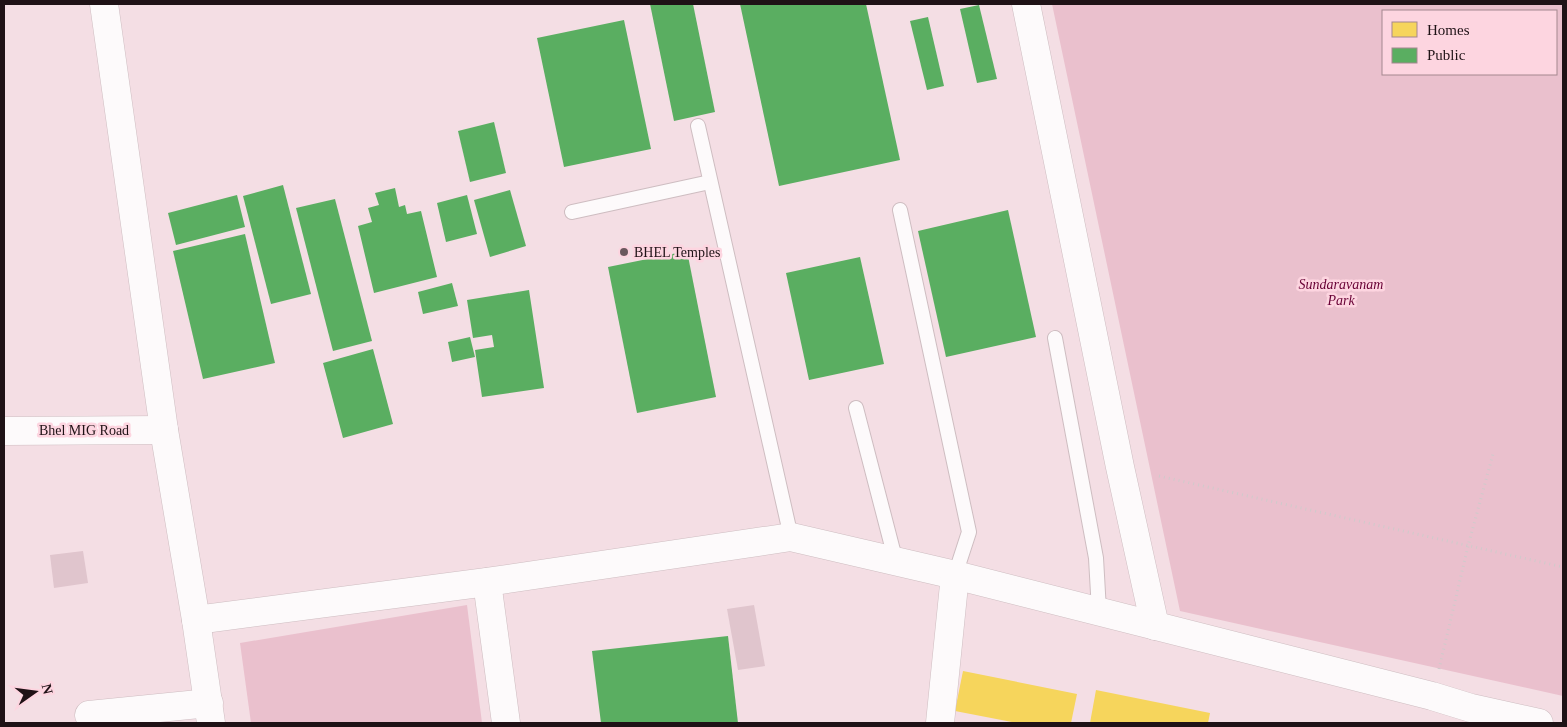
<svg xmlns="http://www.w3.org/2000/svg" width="1567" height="727" viewBox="0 0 1567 727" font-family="Georgia,serif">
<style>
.green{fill:#eac0cd;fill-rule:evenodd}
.homes{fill:#f6d55c}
.public{fill:#5aae61}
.building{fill:#e0c5cd}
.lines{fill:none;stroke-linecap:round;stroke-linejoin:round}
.lane-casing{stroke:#cebdc1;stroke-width:16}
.street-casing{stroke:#cebdc1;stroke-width:29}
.path{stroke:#d0cacb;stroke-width:3;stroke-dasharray:1 4;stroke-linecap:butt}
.lane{stroke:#fdfafb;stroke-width:14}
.street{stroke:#fdfafb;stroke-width:28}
.poi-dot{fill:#6a595e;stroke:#fdd5e0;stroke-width:2}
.labels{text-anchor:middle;stroke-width:5;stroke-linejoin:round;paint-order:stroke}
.poi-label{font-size:14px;fill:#1f1216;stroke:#fdd5e0;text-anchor:start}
.park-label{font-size:14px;font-style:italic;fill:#680035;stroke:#fdd5e0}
.street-label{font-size:14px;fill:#1f1216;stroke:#fdd5e0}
</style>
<rect width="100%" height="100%" fill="#f4dee4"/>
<g class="green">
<path d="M 1052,4 L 1563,4 L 1563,696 L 1180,611 ZM 1383,11 L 1556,11 L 1556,74 L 1383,74 Z"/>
<polygon points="467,605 482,723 251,723 240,643"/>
</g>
<g class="homes">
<polygon points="963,671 1077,694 1071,723 1017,723 955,711"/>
<polygon points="1096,690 1210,713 1208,723 1090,723"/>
</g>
<g class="public">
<polygon points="650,4 693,4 715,112 674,121"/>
<polygon points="740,4 866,4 900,160 779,186"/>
<polygon points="979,5 997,79 977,83 960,9"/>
<polygon points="928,17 944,86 927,90 910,21"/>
<polygon points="624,20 651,149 564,167 537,38"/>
<polygon points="494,122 506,173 470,182 458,131"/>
<polygon points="283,185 311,294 271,304 243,196"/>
<polygon points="395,188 399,207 405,205 407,214 421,211 437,277 374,293 358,226 372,222 368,208 379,205 375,193"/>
<polygon points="510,190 526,246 490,257 474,200"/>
<polygon points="237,195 245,227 176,245 168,213"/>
<polygon points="467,195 477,234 446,242 437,203"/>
<polygon points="335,199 372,341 333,351 296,208"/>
<polygon points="1008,210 1036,337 946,357 918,231"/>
<polygon points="245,234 275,363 203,379 173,251"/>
<polygon points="687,251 716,397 637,413 608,267"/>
<polygon points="860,257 884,364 809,380 786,273"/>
<polygon points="452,283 458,306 423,314 418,292"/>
<polygon points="529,290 544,388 482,397 475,350 494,347 492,335 473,338 467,300"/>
<polygon points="470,337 475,357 452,362 448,342"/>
<polygon points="373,349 393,424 343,438 323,363"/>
<polygon points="728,636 738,723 601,723 592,651"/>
</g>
<g class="building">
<polygon points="83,551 88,583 54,588 50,555"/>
<polygon points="754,605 765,666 738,670 727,609"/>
</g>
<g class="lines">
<g class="lane-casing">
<g id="lane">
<polyline points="698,126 791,537"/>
<polyline points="900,210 969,532 955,575"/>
<polyline points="572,212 710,182"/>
<polyline points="1055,338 1096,558 1099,611"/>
<polyline points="856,408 896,562"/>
</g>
</g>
<g class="street-casing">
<g id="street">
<polyline points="104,4 164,430 196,620 211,723"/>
<polyline points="1026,4 1120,467 1155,626"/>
<polyline points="4,431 164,430"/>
<polyline points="487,582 506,723"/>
<polyline points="196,620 487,582 791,537 955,575 1432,696 1471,708 1539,723"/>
<polyline points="89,715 209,703"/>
<polyline points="940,723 955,575"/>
</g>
</g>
<g class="path">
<polyline points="1159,476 1563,567"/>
<polyline points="1439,669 1468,546 1493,454"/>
</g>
<use href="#lane" class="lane"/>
<use href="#street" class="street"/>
</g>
<circle class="poi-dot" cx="624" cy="252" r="5"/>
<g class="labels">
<g class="poi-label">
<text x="634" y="257">BHEL Temples</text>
</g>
<g class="park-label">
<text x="1341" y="289">Sundaravanam<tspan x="1341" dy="16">Park</tspan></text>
</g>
<g class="street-label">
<text x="84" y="435">Bhel MIG Road</text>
</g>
</g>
<rect width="1567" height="727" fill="none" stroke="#1f1216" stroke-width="10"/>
<rect x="1382" y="10" width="175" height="65" fill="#fdd5e0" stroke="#a4878f"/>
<rect x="1392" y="22" width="25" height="15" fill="#f6d55c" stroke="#a4878f"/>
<text x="1427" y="35" font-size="15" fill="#1f1216">Homes</text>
<rect x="1392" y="48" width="25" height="15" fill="#5aae61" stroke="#a4878f"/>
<text x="1427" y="60" font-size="15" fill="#1f1216">Public</text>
<g transform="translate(35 692) rotate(76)" stroke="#fdd5e0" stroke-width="4" paint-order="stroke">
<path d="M0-4L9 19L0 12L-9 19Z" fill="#1f1216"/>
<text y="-8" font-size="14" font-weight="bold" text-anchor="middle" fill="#1f1216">N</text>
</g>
</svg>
